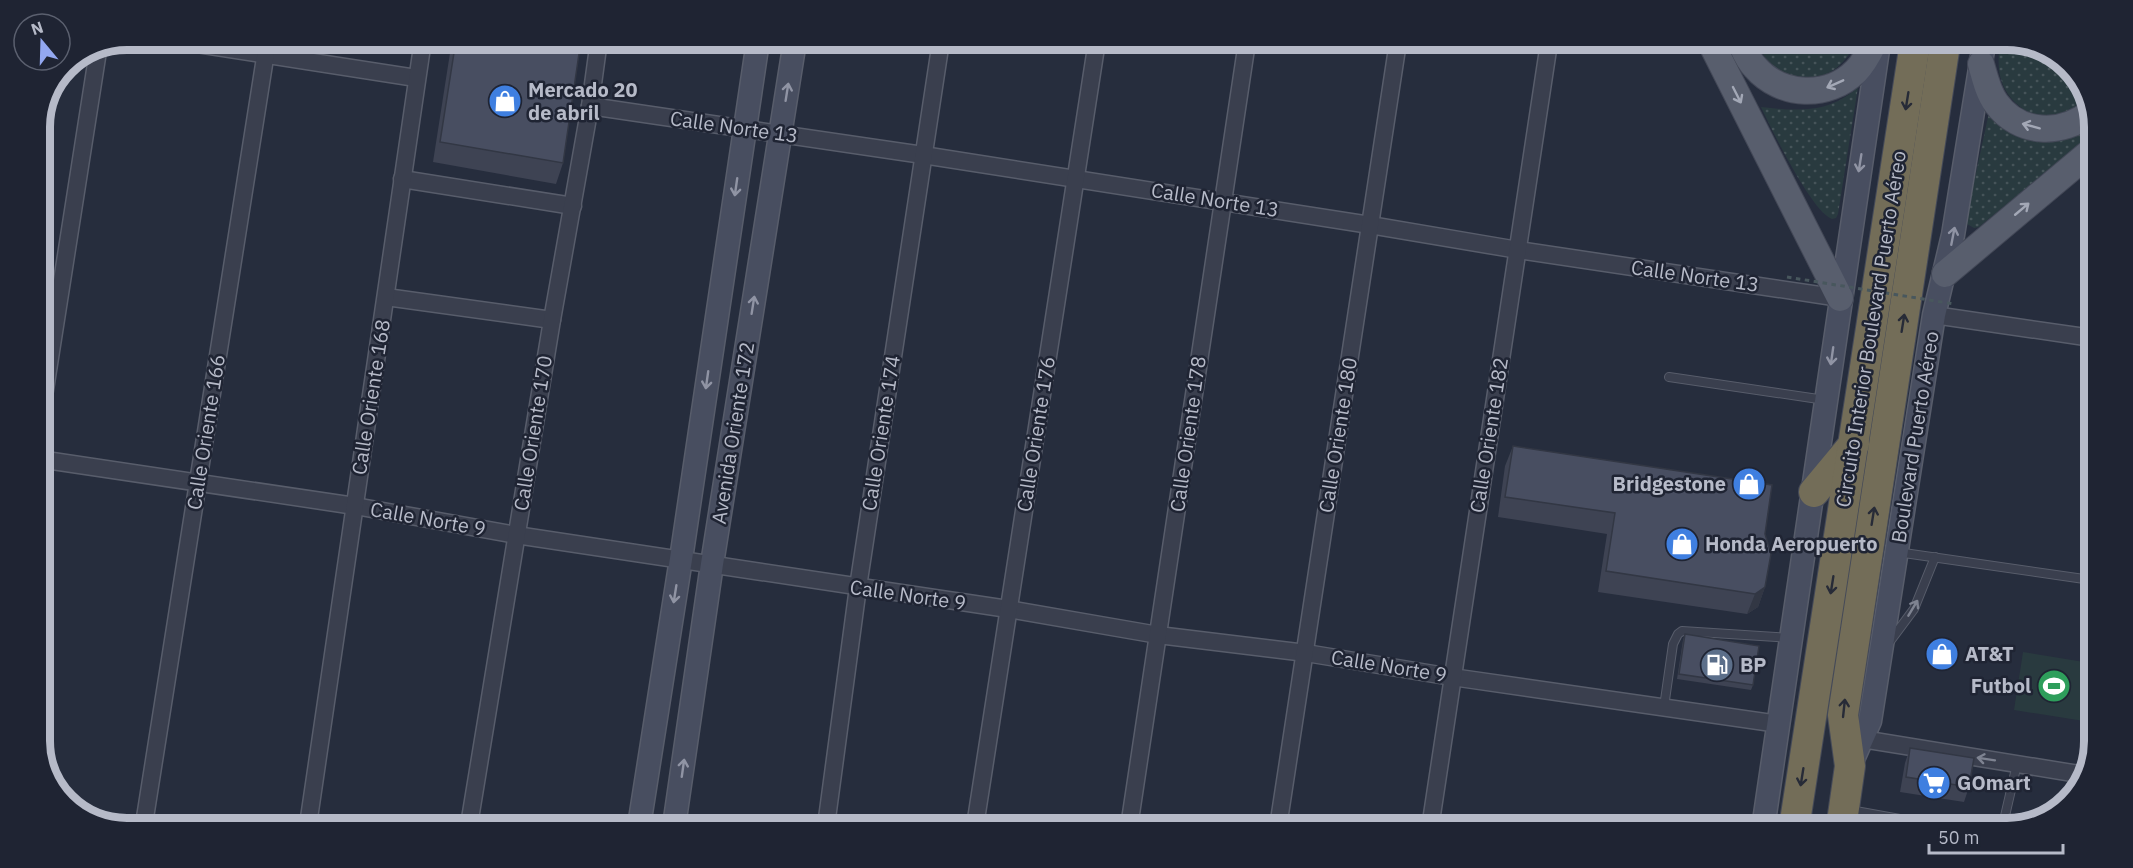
<svg xmlns="http://www.w3.org/2000/svg" width="2133" height="868" viewBox="0 0 2133 868" font-family="'IBM Plex Sans',sans-serif">
<style>
.green{fill:url(#green-dots)}
.pitch{fill:#293a3f}
.lines{fill:none;stroke-linecap:round;stroke-linejoin:round}
.lane-casing{stroke:#585d6b;stroke-width:10}
.street-casing{stroke:#585d6b;stroke-width:19}
.secondary-casing{stroke:#585d6b;stroke-width:25}
.primary-casing{stroke:#434857;stroke-width:28}
.highway-casing{stroke:#454a58;stroke-width:32}
.lane{stroke:#3a3f4e;stroke-width:8}
.street{stroke:#3a3f4e;stroke-width:16}
.secondary{stroke:#484e60;stroke-width:22}
.primary{stroke:#585e6d;stroke-width:26}
.highway{stroke:#736d58;stroke-width:30}
.path-bridge{stroke:#48575d;stroke-width:3;stroke-dasharray:4.5 4.5;stroke-linecap:butt}
.wall{fill:#3e4353}
.shaded-wall{fill:#323744}
.building{fill:#484e61;stroke:#323744;stroke-width:1.5}
.oneway{stroke:#a3a8b6}
.oneway2{stroke:#9094a4}
.oneway3{stroke:#272b37}
.oneway4{stroke:#7e8391}
.labels{text-anchor:middle;stroke-width:5;stroke-linejoin:round;paint-order:stroke}
.poi-label{font-size:20px;font-weight:bold;fill:#b6bac8;stroke:#1f2433;text-anchor:start}
.street-label{font-size:20px;fill:#b6bac8;stroke:#1f2433}
.rim{fill:none;stroke:#b6bac8;stroke-width:8}
</style>
<defs>
<pattern id="green-dots" width="8" height="8" patternUnits="userSpaceOnUse" patternTransform="scale(1.5)"><rect width="8" height="8" fill="#293a3f"/><path d="M2 2h.1M6 6h.1" fill="none" stroke="#465459" stroke-width="1.8" stroke-linecap="round"/></pattern>
</defs>
<rect width="100%" height="100%" fill="#262d3d"/>
<g class="green">
<path d="M 1756,43 L 1855,43 C 1834,91 1779,89 1756,43 Z"/>
<path d="M 2000,44 L 2035,44 L 2076,73 L 2088,106 L 2042,120 C 2007,103 1994,83 2000,44 Z"/>
<path d="M 1858,87 L 1838,214 L 1836,218 L 1832,219 C 1811,211 1772,130 1761,107 C 1797,111 1829,114 1858,87 Z"/>
<polygon points="1990,108 2072,136 2094,130 2094,132 1979,227 1974,228 1967,224 1966,219"/>
</g>
<polygon class="pitch" points="2023,652 2090,663 2090,722 2014,710"/>
<g class="lines">
<g class="lane-casing">
<g id="lane">
<polyline points="1669,377 1825,400"/>
<polyline points="1897,552 2091,580"/>
<polyline points="1888,644 1914,609 1935,557"/>
<polyline points="1664,707 1673,644 1678,634 1682,631 1791,638"/>
<polyline points="1850,810 1933,825 1939,829"/>
<polyline points="2002,829 2017,764"/>
</g>
</g>
<g class="street-casing">
<g id="street">
<polyline points="165,39 416,78"/>
<polyline points="590,106 923,155 1370,225 1518,250 1840,298"/>
<polyline points="402,179 573,206"/>
<polyline points="386,297 552,320"/>
<polyline points="1934,315 2092,338"/>
<polyline points="39,428 98,51"/>
<polyline points="39,459 355,506 516,535 1008,609 1158,635 1306,653 1452,677 1779,724"/>
<polyline points="1862,739 2085,775"/>
<polyline points="144,824 268,39"/>
<polyline points="308,825 423,40"/>
<polyline points="469,825 552,320 590,106 599,40"/>
<polyline points="826,826 858,587 941,41"/>
<polyline points="975,826 1097,41"/>
<polyline points="1129,827 1247,42"/>
<polyline points="1278,827 1398,42"/>
<polyline points="1430,828 1549,43"/>
</g>
</g>
<g class="secondary-casing">
<g id="secondary">
<polyline points="1850,766 1870,721 1934,315 1953,235 1984,44"/>
<polyline points="639,826 681,559 758,41"/>
<polyline points="674,826 712,564 795,41"/>
<path d="M 1763,828 C 1802,567 1839,305 1879,43"/>
</g>
</g>
<g class="primary-casing">
<g id="primary">
<polyline points="1711,43 1840,298"/>
<path d="M 1741,43 C 1745,52 1748,60 1755,67 C 1781,97 1828,99 1856,71 C 1864,63 1869,53 1874,43"/>
<path d="M 1981,64 C 1985,78 1988,92 1996,103 C 2019,135 2062,136 2091,112"/>
<polyline points="1945,274 2094,149"/>
</g>
</g>
<g class="highway-casing">
<g id="highway">
<polyline points="1814,492 1854,444"/>
<polyline points="1794,828 1915,43"/>
<polyline points="1841,829 1850,766 1843,715 1945,44"/>
</g>
</g>
<use href="#lane" class="lane"/>
<use href="#street" class="street"/>
<use href="#secondary" class="secondary"/>
<use href="#primary" class="primary"/>
<use href="#highway" class="highway"/>
<polyline class="path-bridge" points="1787,277 1954,304"/>
</g>
<g class="wall">
<polygon points="452,40 581,40 563,163 556,184 433,162"/>
<polygon points="1513,446 1765,534 1765,587 1758,607 1747,614 1598,592 1607,534 1498,517 1505,466"/>
<polygon points="1685,634 1753,685 1751,690 1677,679 1683,640"/>
<polygon points="1910,748 1969,787 1964,802 1900,792 1905,763"/>
<polygon points="2075,778 2082,780 2070,797 2071,789"/>
</g>
<polygon class="shaded-wall" points="1765,587 1758,607 1747,614 1755,594"/>
<g class="building">
<polygon points="456,40 581,40 563,163 440,142"/>
<polygon points="1513,446 1772,485 1765,534 1771,554 1765,587 1755,594 1606,571 1615,513 1505,497"/>
<polygon points="1685,634 1759,646 1753,685 1679,674"/>
<polygon points="1910,748 1974,758 1969,787 1906,777"/>
<polygon points="2075,778 2082,780 2073,793"/>
</g>
<defs><path id="oneway-shaft" d="M-6 0H5M1.5-3L5.5 0L1.5 3" fill="none" stroke-width="1.6" stroke-linecap="round" stroke-linejoin="round" transform="scale(1.5)"/></defs>
<g class="oneway">
<use href="#oneway-shaft" transform="translate(1835 84) rotate(156)"/>
<use href="#oneway-shaft" transform="translate(1737 95) rotate(63)"/>
<use href="#oneway-shaft" transform="translate(2031 126) rotate(-165)"/>
<use href="#oneway-shaft" transform="translate(2022 209) rotate(-40)"/>
</g>
<g class="oneway2">
<use href="#oneway-shaft" transform="translate(787 92) rotate(-81)"/>
<use href="#oneway-shaft" transform="translate(1860 163) rotate(99)"/>
<use href="#oneway-shaft" transform="translate(736 187) rotate(98)"/>
<use href="#oneway-shaft" transform="translate(1953 236) rotate(-79)"/>
<use href="#oneway-shaft" transform="translate(753 305) rotate(-81)"/>
<use href="#oneway-shaft" transform="translate(1832 356) rotate(98)"/>
<use href="#oneway-shaft" transform="translate(707 380) rotate(98)"/>
<use href="#oneway-shaft" transform="translate(675 594) rotate(99)"/>
<use href="#oneway-shaft" transform="translate(683 768) rotate(-82)"/>
</g>
<g class="oneway3">
<use href="#oneway-shaft" transform="translate(1907 101) rotate(99)"/>
<use href="#oneway-shaft" transform="translate(1903 323) rotate(-81)"/>
<use href="#oneway-shaft" transform="translate(1873 516) rotate(-81)"/>
<use href="#oneway-shaft" transform="translate(1832 585) rotate(99)"/>
<use href="#oneway-shaft" transform="translate(1844 708) rotate(-84)"/>
<use href="#oneway-shaft" transform="translate(1802 777) rotate(99)"/>
</g>
<g class="oneway4">
<use href="#oneway-shaft" transform="translate(1913 608) rotate(-59)"/>
<use href="#oneway-shaft" transform="translate(1986 759) rotate(-171)"/>
</g>
<defs>
<g id="shop-disc" transform="scale(1.725)"><circle r="9.5" fill="#3f7fe0" stroke="#1f2433"/><path d="M-5-2.5h2.3a2.7 3.5 0 0 1 5.4 0H5L5.5 6h-11ZM-1.5-2.5h3a1.5 2.3 0 0 0-3 0Z" fill="#fff"/></g>
<g id="fuel-disc" transform="scale(1.725)"><circle r="9.5" fill="#5c6f8a" stroke="#1f2433"/><path d="M-5.5-6h7V0h2V4h1.3V-2.5L3-4.5l.8-.8L6-3V5H2.5V1h-1V6h-7ZM-4.2-4.7v3.2H.2V-4.7Z" fill="#fff"/></g>
<g id="stadium-disc" transform="scale(1.725)"><circle r="9.5" fill="#2e9e5b" stroke="#1f2433"/><path d="M0-5a6.5 5 0 1 0 0 10a6.5 5 0 1 0 0-10ZM-3.5-1.8h7v3.6h-7Z" fill="#fff"/></g>
<g id="supermarket-disc" transform="scale(1.725)"><circle r="9.5" fill="#3f7fe0" stroke="#1f2433"/><path d="M-6-5.5h2.5l.6 2H6L4.5 2H-2.5L-4.4-4H-6ZM-1.5 3.2a1.3 1.3 0 1 0 .1 0ZM3 3.2a1.3 1.3 0 1 0 .1 0Z" fill="#fff"/></g>
</defs>
<g fill-rule="evenodd">
<use href="#shop-disc" x="505" y="101"/>
<use href="#shop-disc" x="1749" y="484"/>
<use href="#shop-disc" x="1682" y="544"/>
<use href="#shop-disc" x="1942" y="654"/>
<use href="#fuel-disc" x="1717" y="665"/>
<use href="#stadium-disc" x="2054" y="686"/>
<use href="#supermarket-disc" x="1934" y="783"/>
</g>
<g class="labels">
<g class="poi-label">
<text x="528" y="97">Mercado 20<tspan x="528" dy="23">de abril</tspan></text>
<text x="1726" y="491" text-anchor="end">Bridgestone</text>
<text x="1705" y="551">Honda Aeropuerto</text>
<text x="1965" y="661">AT&amp;T</text>
<text x="1740" y="672">BP</text>
<text x="2031" y="693" text-anchor="end">Futbol</text>
<text x="1957" y="790">GOmart</text>
</g>
<g class="street-label">
<text transform="translate(734 127) rotate(8)" y="7">Calle Norte 13</text>
<text transform="translate(1215 200) rotate(9)" y="7">Calle Norte 13</text>
<text transform="translate(1695 276) rotate(8)" y="7">Calle Norte 13</text>
<text transform="translate(1871 329) rotate(-81)" y="7">Circuito Interior Boulevard Puerto Aéreo</text>
<text transform="translate(371 397) rotate(-81)" y="7">Calle Oriente 168</text>
<text transform="translate(206 432) rotate(-81)" y="7">Calle Oriente 166</text>
<text transform="translate(533 433) rotate(-81)" y="7">Calle Oriente 170</text>
<text transform="translate(733 433) rotate(-81)" y="7">Avenida Oriente 172</text>
<text transform="translate(881 433) rotate(-81)" y="7">Calle Oriente 174</text>
<text transform="translate(1036 434) rotate(-81)" y="7">Calle Oriente 176</text>
<text transform="translate(1188 434) rotate(-82)" y="7">Calle Oriente 178</text>
<text transform="translate(1338 435) rotate(-81)" y="7">Calle Oriente 180</text>
<text transform="translate(1489 435) rotate(-81)" y="7">Calle Oriente 182</text>
<text transform="translate(1915 437) rotate(-81)" y="7">Boulevard Puerto Aéreo</text>
<text transform="translate(428 519) rotate(10)" y="7">Calle Norte 9</text>
<text transform="translate(908 595) rotate(8)" y="7">Calle Norte 9</text>
<text transform="translate(1389 666) rotate(9)" y="7">Calle Norte 9</text>
</g>
</g>
<path d="M0 0H2133V868H0ZM127 50H2007A77 77 0 0 1 2084 127V741A77 77 0 0 1 2007 818H127A77 77 0 0 1 50 741V127A77 77 0 0 1 127 50Z" fill="#1f2433" fill-rule="evenodd"/>
<path class="rim" d="M127 50H2007A77 77 0 0 1 2084 127V741A77 77 0 0 1 2007 818H127A77 77 0 0 1 50 741V127A77 77 0 0 1 127 50Z"/>
<g transform="translate(42 42) rotate(341)"><circle r="28" fill="#1f2433" stroke="#5b606f" stroke-width="1.5"/>
<path d="M0-4.5L10 22L0 15L-10 22Z" fill="#93a8f1"/>
<text y="-9" font-size="16" font-weight="bold" text-anchor="middle" fill="#b6bac8">N</text>
</g>
<path d="M1929 844v9h134v-9" fill="none" stroke="#b6bac8" stroke-width="3"/>
<text x="1938" y="844" font-size="18" fill="#b6bac8" stroke="#1f2433" stroke-width="4.5" paint-order="stroke">50 m</text>
</svg>
